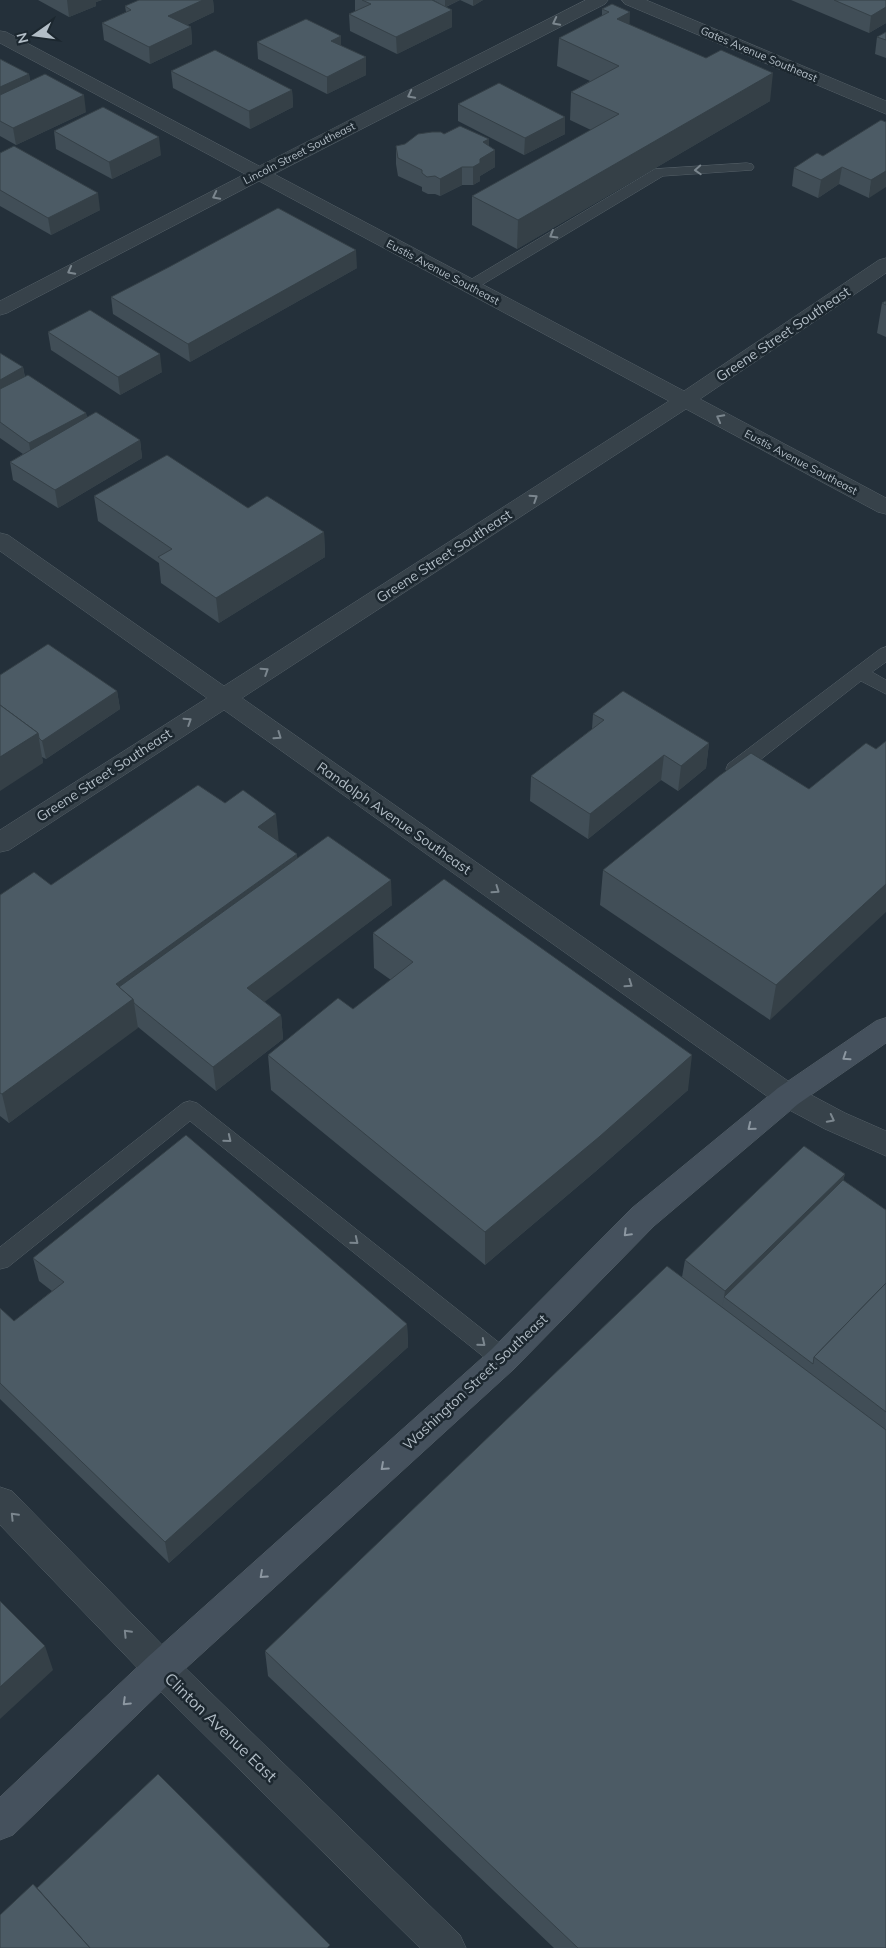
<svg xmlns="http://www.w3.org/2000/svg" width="886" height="1948" viewBox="0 0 886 1948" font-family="Mulish,sans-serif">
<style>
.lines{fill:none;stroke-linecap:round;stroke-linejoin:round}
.service-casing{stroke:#556068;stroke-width:1}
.minor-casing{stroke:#556068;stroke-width:1}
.tertiary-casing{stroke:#556068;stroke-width:1}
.secondary-casing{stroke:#556068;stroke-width:1}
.service{fill:#37424a;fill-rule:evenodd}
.minor{fill:#37424a;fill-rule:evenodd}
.tertiary{fill:#37424a;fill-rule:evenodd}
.secondary{fill:#45515d;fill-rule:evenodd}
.wall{fill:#414e57}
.shaded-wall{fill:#354047}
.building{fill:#4c5b65;stroke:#354047}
.oneway{stroke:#7b868e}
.oneway2{stroke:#8c97a1}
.labels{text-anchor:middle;stroke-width:5;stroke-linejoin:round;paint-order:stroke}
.far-street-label{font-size:11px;fill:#b2bdc6;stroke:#1c272f}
.street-label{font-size:14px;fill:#b2bdc6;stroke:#1c272f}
.near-street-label{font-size:16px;fill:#b2bdc6;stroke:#1c272f}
</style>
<rect width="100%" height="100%" fill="#24303a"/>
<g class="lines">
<g class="service-casing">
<g id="service">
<polygon points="747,163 752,164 754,167 752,170 663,176 475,289 465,289 463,286 465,283 655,169"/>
<polygon points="886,647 886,662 872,672 886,680 886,694 861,681 742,774 735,775 728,774 726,769 728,764 880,649"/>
<polygon points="190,1101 197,1103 511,1352 514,1359 511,1366 503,1369 495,1366 190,1121 8,1267 0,1269 0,1247 183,1103"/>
</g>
</g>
<g class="minor-casing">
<g id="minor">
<polygon points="586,0 608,0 605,4 274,174 684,391 879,260 886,258 886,273 700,399 886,498 886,514 878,512 686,409 242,698 798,1088 845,1113 886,1131 886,1156 825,1129 778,1104 224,710 9,850 0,852 0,830 207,698 0,551 0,533 8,535 224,686 669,401 259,181 7,313 0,315 0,301 245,174 0,43 0,31 6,32 259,166"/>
<polygon points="622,0 646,0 886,101 886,114 625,4"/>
</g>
</g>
<g class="tertiary-casing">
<polygon id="tertiary" points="0,1487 12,1491 173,1656 460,1935 466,1948 420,1948 149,1680 0,1525"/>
</g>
<g class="secondary-casing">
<polygon id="secondary" points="886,1018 886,1043 798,1104 654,1226 514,1369 173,1680 13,1835 0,1840 0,1797 149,1656 492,1349 632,1208 778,1088 876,1021"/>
</g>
<use href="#service" class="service"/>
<use href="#minor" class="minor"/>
<use href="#tertiary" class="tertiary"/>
<use href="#secondary" class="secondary"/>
</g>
<g class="wall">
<polygon points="38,0 102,0 96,2 96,6 69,17"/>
<polygon points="139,0 213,0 214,12 187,25 191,27 192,44 150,64 104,40 102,23 126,12 125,6"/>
<polygon points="355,0 432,0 441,4 433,0 460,0 446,7 452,27 397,54 350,31 349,14 355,12"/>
<polygon points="460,0 483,0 473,6"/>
<polygon points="791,0 886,0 886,23 869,33"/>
<polygon points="612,4 630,25 770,101 517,249 472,225 472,196 591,130 570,120 571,92 590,81 557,66 559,38 602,16 602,9"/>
<polygon points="886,32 886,58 875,54 877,37"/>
<polygon points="341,36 341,46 366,57 366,75 327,94 258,59 257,42"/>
<polygon points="0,59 29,74 30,81 86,112 16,145 0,136"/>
<polygon points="171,71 292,90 293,107 250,129 173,88"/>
<polygon points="458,104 565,134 524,155 458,121"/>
<polygon points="881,120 869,198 839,184 818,198 792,186 794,168 823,156"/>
<polygon points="54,131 161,155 112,179 56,149"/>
<polygon points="444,134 489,146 495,167 480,176 480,181 473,185 462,185 440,196 435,194 428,194 422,191 422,187 398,176 396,164 396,146"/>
<polygon points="0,153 100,210 51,235 0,206"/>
<polygon points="357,268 190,362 113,314 111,297"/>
<polygon points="886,301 886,337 877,333 882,303"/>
<polygon points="48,332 162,372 120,395 51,350"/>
<polygon points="0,353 23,367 25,377 86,413 87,418 140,440 142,458 58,508 13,480 10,462 23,454 0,438"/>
<polygon points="94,496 248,508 324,532 325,557 219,623 161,583 159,563 98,521"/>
<polygon points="0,675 117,691 120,709 46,759 42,757 43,763"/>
<polygon points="593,714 709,743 706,768 678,791 661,780 588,839 530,801 531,776 592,729"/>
<polygon points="866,743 770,1020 600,905 603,870 809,789"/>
<polygon points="278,841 297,859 392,905 264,1001 281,1015 283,1039 216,1091 138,1027 9,1123 0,1116 0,895"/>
<polygon points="373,933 688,1090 596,1171 485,1265 271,1090 268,1055 353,1009 391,980 374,968"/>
<polygon points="845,1174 843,1180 886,1210 886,1948 554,1948 268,1676 265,1651 682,1277 685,1260"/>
<polygon points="33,1258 407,1324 408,1347 169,1563 0,1399 0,1308 14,1321 52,1291 39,1281"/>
</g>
<g class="shaded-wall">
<polygon points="67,0 102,0 96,2 96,6 69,17"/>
<polygon points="203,0 213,0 214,12 170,33 168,16"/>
<polygon points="445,0 460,0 445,7"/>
<polygon points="473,0 483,0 473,6"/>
<polygon points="886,7 886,23 869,33 871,16"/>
<polygon points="452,10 452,27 397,54 396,37"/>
<polygon points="630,12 629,40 617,19"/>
<polygon points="191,27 192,44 150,64 149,47"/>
<polygon points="341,36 341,53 331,41"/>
<polygon points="366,57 366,75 327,94 327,77"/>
<polygon points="773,73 770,101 517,249 518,220"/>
<polygon points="29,74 31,91 0,106 0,87"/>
<polygon points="292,90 293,107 250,129 249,111"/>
<polygon points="84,95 86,112 16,145 13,128"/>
<polygon points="565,117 565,134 524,155 525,138"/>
<polygon points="159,137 161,155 112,179 109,162"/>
<polygon points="489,139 489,154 495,150 495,167 480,176 480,181 473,185 473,167 483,142"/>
<polygon points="462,167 462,185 440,196 440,179"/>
<polygon points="842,167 839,184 818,198 821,180"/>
<polygon points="886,171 886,187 869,198 871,180"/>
<polygon points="98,193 100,210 51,235 48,218"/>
<polygon points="356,250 357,268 190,362 188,344"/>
<polygon points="160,354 162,372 120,395 118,377"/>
<polygon points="23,367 26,385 0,400 0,380"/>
<polygon points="86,413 89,431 32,461 29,443"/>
<polygon points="140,440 142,458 58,508 55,490"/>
<polygon points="324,532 325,557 219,623 216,598"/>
<polygon points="117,691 120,709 46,759 42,741"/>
<polygon points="38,733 43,763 0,791 0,757"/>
<polygon points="709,743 706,768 678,791 681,766"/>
<polygon points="664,755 661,780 588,839 590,814"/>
<polygon points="276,814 279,844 258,827"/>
<polygon points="297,854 299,884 134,1003 138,1028 9,1123 2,1094 116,984"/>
<polygon points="391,880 392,905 250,1013 247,988"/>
<polygon points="886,884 886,912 770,1020 776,985"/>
<polygon points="281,1015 283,1039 216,1091 213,1067"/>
<polygon points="692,1055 688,1090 596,1171 485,1265 485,1232"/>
<polygon points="845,1174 839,1197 724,1297 721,1314 725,1291"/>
<polygon points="407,1324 408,1347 169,1563 165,1542"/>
<polygon points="45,1646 53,1670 0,1719 0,1687"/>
</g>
<g class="building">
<polygon points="139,0 203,0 168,16 191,27 149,47 102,23 131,10 125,6"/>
<polygon points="362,0 432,0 452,10 396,37 349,14 371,4"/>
<polygon points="834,0 886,0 886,7 871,16"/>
<polygon points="612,4 630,12 617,19 706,58 721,50 773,73 518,220 472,196 619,114 571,92 619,66 559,38 609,12 602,9"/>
<polygon points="306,19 341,36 331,41 366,57 327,77 257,42"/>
<polygon points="886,32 886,40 877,37"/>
<polygon points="215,50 292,90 249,111 171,71"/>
<polygon points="0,59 29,74 0,87"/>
<polygon points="45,74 84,95 13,128 0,121 0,95"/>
<polygon points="499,83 565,117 525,138 458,104"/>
<polygon points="103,107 159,137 109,162 54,131"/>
<polygon points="881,120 886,122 886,171 871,180 842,167 821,180 794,168 817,153 823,156"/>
<polygon points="460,126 489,139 483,142 495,150 480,159 480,163 473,167 462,167 440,179 435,176 427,177 422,173 422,170 398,158 396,146 405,144 418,134 432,132 441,132 444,134"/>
<polygon points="14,146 98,193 48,218 0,190 0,153"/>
<polygon points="278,208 356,250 188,344 111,297 169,267"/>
<polygon points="886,301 886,305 882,303"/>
<polygon points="90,310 160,354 118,377 48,332"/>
<polygon points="0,353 23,367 0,380"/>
<polygon points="28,375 86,413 29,443 0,422 0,389"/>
<polygon points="96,412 140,440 55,490 10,462"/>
<polygon points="167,455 248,508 267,496 324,532 216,598 158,557 172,549 94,496"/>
<polygon points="48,644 117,691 42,741 39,738 38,733 0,705 0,675"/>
<polygon points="623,691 709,743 681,766 664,755 590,814 531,776 604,720 593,714"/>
<polygon points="0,705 38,733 0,757"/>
<polygon points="886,741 886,884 776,985 603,870 719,776 751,753 809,789 866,743 876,749"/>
<polygon points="198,785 225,803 243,790 276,814 258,827 297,854 116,984 133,999 2,1094 0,1093 0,895 34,872 51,885"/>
<polygon points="328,836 391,880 247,988 281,1015 213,1067 134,1003 133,999 119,987"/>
<polygon points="444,879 692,1055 599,1137 485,1232 268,1055 338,998 353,1009 413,962 373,933"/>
<polygon points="186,1135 407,1324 165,1542 0,1383 0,1308 14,1321 64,1282 33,1258"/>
<polygon points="804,1146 845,1174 725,1291 685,1260"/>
<polygon points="843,1180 886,1210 886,1283 814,1357 813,1364 724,1297"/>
<polygon points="667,1266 886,1430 886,1948 578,1948 265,1651"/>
<polygon points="886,1283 886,1412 814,1357"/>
<polygon points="0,1601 45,1646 0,1687"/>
<polygon points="158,1774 330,1945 327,1948 90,1948 37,1888"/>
<polygon points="33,1884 90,1948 0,1948 0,1915"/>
</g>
<defs><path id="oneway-chevron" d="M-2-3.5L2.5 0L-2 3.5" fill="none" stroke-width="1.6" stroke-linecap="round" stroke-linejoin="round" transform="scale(1.25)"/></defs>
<g class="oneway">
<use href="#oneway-chevron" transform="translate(556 22) rotate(153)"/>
<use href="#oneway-chevron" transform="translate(411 95) rotate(153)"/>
<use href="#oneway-chevron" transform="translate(698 170) rotate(177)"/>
<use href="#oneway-chevron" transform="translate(216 196) rotate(153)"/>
<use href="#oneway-chevron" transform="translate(553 235) rotate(149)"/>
<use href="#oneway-chevron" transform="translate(71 271) rotate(152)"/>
<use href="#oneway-chevron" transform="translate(720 418) rotate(-152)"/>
<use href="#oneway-chevron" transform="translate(534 498) rotate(-33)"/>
<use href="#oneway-chevron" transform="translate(265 671) rotate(-33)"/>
<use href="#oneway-chevron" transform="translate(188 721) rotate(-33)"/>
<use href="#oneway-chevron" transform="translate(278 736) rotate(35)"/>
<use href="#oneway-chevron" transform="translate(496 890) rotate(35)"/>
<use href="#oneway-chevron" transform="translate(629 984) rotate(35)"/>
<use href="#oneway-chevron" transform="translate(831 1119) rotate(27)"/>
<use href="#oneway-chevron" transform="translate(228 1139) rotate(39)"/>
<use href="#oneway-chevron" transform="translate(355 1241) rotate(39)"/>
<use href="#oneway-chevron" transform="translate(482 1343) rotate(39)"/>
<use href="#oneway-chevron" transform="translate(14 1516) rotate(-134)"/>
<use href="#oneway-chevron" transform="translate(127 1633) rotate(-134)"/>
</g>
<g class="oneway2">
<use href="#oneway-chevron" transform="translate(846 1057) rotate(146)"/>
<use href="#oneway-chevron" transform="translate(751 1127) rotate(141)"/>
<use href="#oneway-chevron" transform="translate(627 1233) rotate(135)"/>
<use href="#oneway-chevron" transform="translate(384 1467) rotate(138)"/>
<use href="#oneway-chevron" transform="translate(263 1575) rotate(138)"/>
<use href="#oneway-chevron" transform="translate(126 1702) rotate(136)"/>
</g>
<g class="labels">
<g class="far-street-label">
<text transform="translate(759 54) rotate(23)" y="4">Gates Avenue Southeast</text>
<text transform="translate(299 153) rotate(-27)" y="4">Lincoln Street Southeast</text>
<text transform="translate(443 272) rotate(28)" y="4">Eustis Avenue Southeast</text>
<text transform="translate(801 462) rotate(28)" y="4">Eustis Avenue Southeast</text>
</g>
<g class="street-label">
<text transform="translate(783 334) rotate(-34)" y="5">Greene Street Southeast</text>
<text transform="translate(444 556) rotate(-33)" y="5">Greene Street Southeast</text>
<text transform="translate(104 775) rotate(-33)" y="5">Greene Street Southeast</text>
<text transform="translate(394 818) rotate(35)" y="5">Randolph Avenue Southeast</text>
<text transform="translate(475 1382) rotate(-43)" y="5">Washington Street Southeast</text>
</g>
<g class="near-street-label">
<text transform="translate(221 1727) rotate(44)" y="6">Clinton Avenue East</text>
</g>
</g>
<g transform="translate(35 35) rotate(256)" stroke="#1c272f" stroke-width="4" paint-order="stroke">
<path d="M0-4L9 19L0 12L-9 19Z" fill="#b2bdc6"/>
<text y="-8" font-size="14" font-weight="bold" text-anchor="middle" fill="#b2bdc6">N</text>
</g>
</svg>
